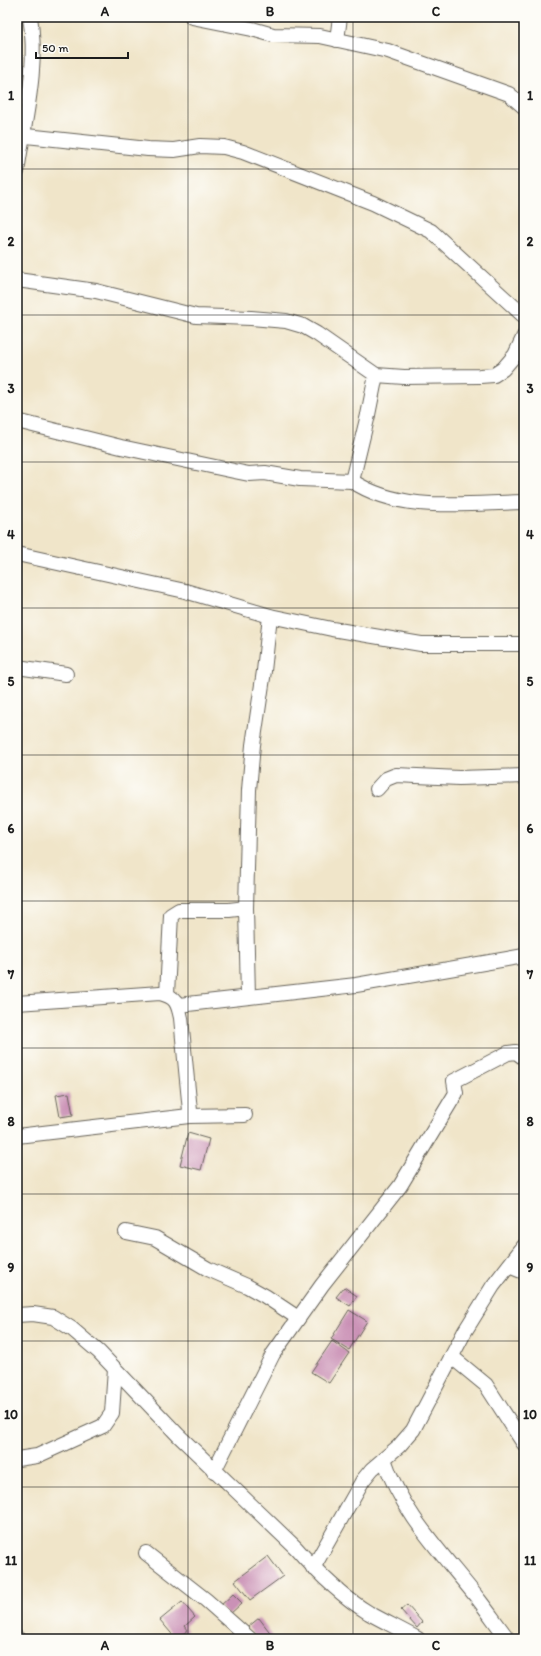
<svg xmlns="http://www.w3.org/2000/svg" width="541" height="1656" viewBox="0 0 541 1656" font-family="Itim,sans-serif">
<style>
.building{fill:#ca91b6}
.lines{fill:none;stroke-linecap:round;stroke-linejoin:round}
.street-casing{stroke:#666259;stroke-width:16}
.street{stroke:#fff;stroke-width:14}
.grid{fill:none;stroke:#1c1c1c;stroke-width:1;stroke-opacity:0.55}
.neatline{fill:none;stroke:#1c1c1c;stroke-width:1.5}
.grid-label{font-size:13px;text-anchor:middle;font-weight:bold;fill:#1c1c1c}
</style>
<rect width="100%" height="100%" fill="#fdfcf7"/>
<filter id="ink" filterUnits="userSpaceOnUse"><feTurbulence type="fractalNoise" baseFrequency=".025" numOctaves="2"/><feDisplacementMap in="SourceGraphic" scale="8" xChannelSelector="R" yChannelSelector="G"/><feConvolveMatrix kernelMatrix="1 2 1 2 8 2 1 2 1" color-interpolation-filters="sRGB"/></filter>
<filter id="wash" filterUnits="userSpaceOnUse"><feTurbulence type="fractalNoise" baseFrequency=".012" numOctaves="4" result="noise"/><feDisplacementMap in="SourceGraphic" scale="16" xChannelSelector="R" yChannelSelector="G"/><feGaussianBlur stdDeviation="0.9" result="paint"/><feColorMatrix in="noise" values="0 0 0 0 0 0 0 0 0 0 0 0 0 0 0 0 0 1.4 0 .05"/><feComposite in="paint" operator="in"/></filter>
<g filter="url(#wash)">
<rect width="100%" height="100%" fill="#f0e5c9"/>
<g id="blocks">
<g class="building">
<polygon points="69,1093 73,1115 60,1117 56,1095"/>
<polygon points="188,1133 209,1139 201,1170 180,1165"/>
<polygon points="344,1287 357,1296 350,1306 336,1297"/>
<polygon points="349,1310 367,1321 349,1350 331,1339"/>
<polygon points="332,1341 349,1353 329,1383 311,1372"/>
<polygon points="268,1556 283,1576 250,1600 235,1581"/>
<polygon points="233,1594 242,1603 228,1616 220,1606"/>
<polygon points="182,1602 195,1617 185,1626 188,1630 176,1639 160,1620"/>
<polygon points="407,1605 422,1622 417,1628 401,1610"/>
<polygon points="259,1618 275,1639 257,1639 248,1627"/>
</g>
</g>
</g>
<g filter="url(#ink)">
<use href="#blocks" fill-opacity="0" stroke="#666259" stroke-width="1"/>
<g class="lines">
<g class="street-casing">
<g id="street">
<polyline points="192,17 252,29 273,35 320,36 388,51 509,94 524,107"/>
<polyline points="337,40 340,17"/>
<polyline points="17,135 148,149 174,150 200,146 224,147 243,152 373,203 431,231 524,316"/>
<path d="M 17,172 C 24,121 39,68 30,17"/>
<polyline points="17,280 96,291 196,316 251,318 286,321 303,326 317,334 376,375 404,377 480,376 494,375 503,369 515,355 524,336"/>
<polyline points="17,421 121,447 234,471 249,474 265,473 300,479 352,481 368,415 376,375"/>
<path d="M 352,481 C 402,514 467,503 524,502"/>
<polyline points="17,554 185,591 270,616 332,629 421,644 524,644"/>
<polyline points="17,667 66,674"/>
<polyline points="377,789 386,779 396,775 459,778 524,776"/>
<polyline points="246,908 248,997"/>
<polyline points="167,994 171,915 179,910 229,910 246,908 249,790 253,745 264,671 270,616"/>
<path d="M 17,1003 L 160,993 C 176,997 178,1003 181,1018 L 190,1111 L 189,1116"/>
<polyline points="179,1005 356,985 524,956"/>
<polyline points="17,1136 189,1116 245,1115"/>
<polyline points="126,1232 155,1238 208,1269 247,1286 265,1296 298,1318"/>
<polyline points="509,1266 524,1272"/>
<path d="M 17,1315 L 33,1314 L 53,1317 L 72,1329 L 99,1352 L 178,1435 L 296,1548 C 317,1572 341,1596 369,1613 C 385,1622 402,1630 418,1639"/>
<polyline points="452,1357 486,1385 524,1444"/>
<polyline points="17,1459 37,1456 103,1426 112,1413 115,1369"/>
<path d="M 384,1459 C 402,1514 444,1555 479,1600 C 489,1613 498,1626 508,1639"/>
<polyline points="214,1471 273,1354 322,1285 400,1186 456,1093 454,1081 508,1053 516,1052 524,1058"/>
<polyline points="146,1553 206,1600 250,1639"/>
<polyline points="313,1568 363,1480 372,1469 399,1446 413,1430 465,1331 493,1286 524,1246"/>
<polyline points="17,1638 18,1639"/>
</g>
</g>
<use href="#street" class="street"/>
</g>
</g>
<path class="grid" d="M 188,17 L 188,1639M 353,17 L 353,1639M 17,169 L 524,169M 17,315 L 524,315M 17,462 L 524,462M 17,608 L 524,608M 17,755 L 524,755M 17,901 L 524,901M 17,1048 L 524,1048M 17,1194 L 524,1194M 17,1341 L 524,1341M 17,1487 L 524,1487"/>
<rect width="541" height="1656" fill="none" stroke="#fdfcf7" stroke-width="44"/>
<path d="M36 52v6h92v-6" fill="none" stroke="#1c1c1c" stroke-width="2"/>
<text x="42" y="52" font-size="12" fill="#1c1c1c" stroke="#fdfcf7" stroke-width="3" paint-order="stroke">50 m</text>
<rect x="22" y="22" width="497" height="1612" class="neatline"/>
<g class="grid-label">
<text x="105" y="16">A</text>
<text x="270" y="16">B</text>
<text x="436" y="16">C</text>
<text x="11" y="100">1</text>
<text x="530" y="100">1</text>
<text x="11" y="246">2</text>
<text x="530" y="246">2</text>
<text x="11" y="393">3</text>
<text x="530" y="393">3</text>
<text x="11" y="539">4</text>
<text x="530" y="539">4</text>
<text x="11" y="686">5</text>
<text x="530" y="686">5</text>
<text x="11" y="833">6</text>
<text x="530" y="833">6</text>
<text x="11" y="979">7</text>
<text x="530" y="979">7</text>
<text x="11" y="1126">8</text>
<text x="530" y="1126">8</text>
<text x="11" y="1272">9</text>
<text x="530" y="1272">9</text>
<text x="11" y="1419">10</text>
<text x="530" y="1419">10</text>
<text x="11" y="1565">11</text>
<text x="530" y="1565">11</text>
<text x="105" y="1650">A</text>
<text x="270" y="1650">B</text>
<text x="436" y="1650">C</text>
</g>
</svg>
